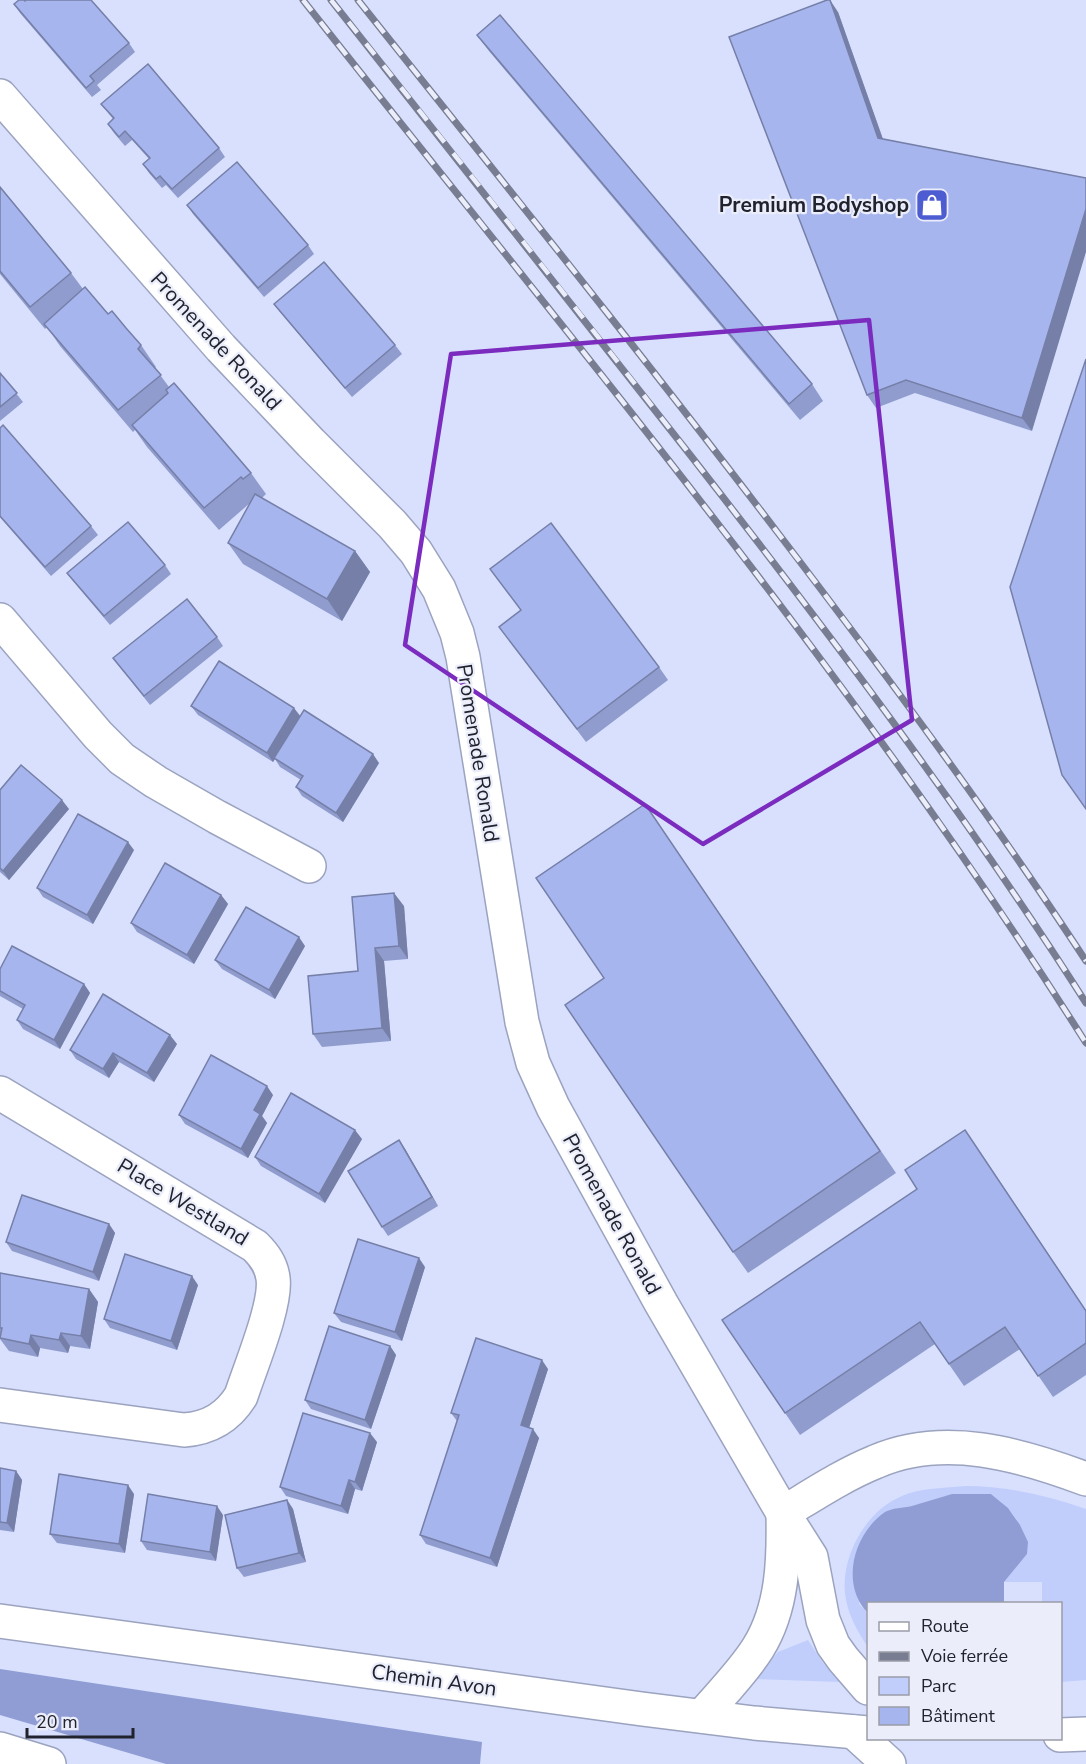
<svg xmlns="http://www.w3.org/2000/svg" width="1086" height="1764" viewBox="0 0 1086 1764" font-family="'Nunito Sans',sans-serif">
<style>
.green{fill:#c1cefc}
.forest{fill:#8f9dd4}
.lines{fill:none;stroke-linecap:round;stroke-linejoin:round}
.minor-casing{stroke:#9ba3bf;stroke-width:36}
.tertiary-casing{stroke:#9ba3bf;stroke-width:36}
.secondary-casing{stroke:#9ba3bf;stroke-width:36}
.minor{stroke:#fff;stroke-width:33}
.tertiary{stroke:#fff;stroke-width:33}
.secondary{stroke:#fff;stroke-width:33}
.rail-casing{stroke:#787d91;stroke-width:7}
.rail{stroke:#ebeefa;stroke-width:4.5;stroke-dasharray:14;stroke-linecap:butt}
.wall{fill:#909ccd}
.shaded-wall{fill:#757fa7}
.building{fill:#a7b5ee;stroke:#757fa7;stroke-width:1.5}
.marked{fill:none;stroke:#7b2cbf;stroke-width:4.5;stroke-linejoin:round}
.labels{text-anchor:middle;stroke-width:4.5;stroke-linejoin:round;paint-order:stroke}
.poi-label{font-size:21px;font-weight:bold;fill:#20232e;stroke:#ebeefa;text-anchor:end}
.street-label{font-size:21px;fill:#20232e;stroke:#ebeefa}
</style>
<rect width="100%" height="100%" fill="#d8e0fe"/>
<g class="green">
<path d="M 965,1486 C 1006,1486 1047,1495 1086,1509 L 1086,1680 L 1061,1682 L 1060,1604 L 1042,1603 L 1042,1582 L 1004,1582 L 1027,1554 C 1020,1522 1018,1515 991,1494 L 887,1511 L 859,1604 L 868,1613 L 868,1647 C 857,1631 847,1613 845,1593 C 841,1555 867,1510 902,1496 C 920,1488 945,1488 965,1486 Z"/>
<polygon points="808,1640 823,1663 840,1682 754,1679 778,1652"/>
</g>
<g class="forest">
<path d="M 952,1494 L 991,1494 L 1008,1508 L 1020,1525 L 1028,1542 L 1027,1554 L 1004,1582 L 1004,1603 L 868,1604 L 868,1613 C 840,1585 853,1534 885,1512 C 892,1508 903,1508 912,1506 C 925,1502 939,1498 952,1494 Z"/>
<polygon points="0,1669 482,1742 480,1764 166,1764 0,1715"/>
</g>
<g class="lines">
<g class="minor-casing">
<g id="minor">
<polyline points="0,96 221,348 311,443 392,524 416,552 439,589 457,633 463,657 522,1022 533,1063 553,1107 661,1303 783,1513"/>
<polyline points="0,620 98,735 122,759 156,782 217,817 309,866"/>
<path d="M 0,1093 L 255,1246 C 264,1255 271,1264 273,1278 C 277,1304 250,1368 241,1396 C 228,1417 210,1428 184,1430 L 0,1405"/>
<polyline points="0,1749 49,1764"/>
</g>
</g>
<g class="tertiary-casing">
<path id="tertiary" d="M 783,1513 C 813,1495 843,1475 875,1462 C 944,1432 1019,1454 1086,1479"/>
</g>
<g class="secondary-casing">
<g id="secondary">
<polyline points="783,1513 811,1557 823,1620 833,1645 843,1659 868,1688"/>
<polyline points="0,1621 642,1709 754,1723 868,1733"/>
<path d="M 702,1716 C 720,1695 743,1672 758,1648 C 783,1608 784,1559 783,1513"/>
<polyline points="854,1732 889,1764"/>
<polyline points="1060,1735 1086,1734"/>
</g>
</g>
<use href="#minor" class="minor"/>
<use href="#tertiary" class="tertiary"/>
<use href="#secondary" class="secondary"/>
<g class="rail-casing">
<g id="rail">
<path d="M 303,0 C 572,341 854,675 1086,1043"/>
<path d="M 331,0 C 452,151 572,303 691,456 C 829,633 965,813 1086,1003"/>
<path d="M 358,0 C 499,177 641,353 778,533 C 885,673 990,814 1086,961"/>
</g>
</g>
<use href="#rail" class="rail"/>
</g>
<g class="wall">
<polygon points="25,1 129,43 135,52 97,85 101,90 92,97 20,13 14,4"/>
<polygon points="838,12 883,139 1032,431 915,393 876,408 867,395"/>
<polygon points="477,35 812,384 823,401 800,420 489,51"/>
<polygon points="101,104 219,148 225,157 178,198 166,185 162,188 149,173 143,164 149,159 132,140 125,146 114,133 108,124 113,119"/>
<polygon points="0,187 71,273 83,289 141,345 156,367 155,368 169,387 251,473 266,494 262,498 355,551 370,572 342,621 243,564 228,543 250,503 219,530 147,447 135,430 133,432 60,346 47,327 45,329 0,274"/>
<polygon points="187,205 308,245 314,254 264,297 193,214"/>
<polygon points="274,304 395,345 402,354 352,397 281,313"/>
<polygon points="0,373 23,402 0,421"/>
<polygon points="0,428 91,526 98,535 51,576 0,517"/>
<polygon points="165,565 171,574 110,625 74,582 67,573"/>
<polygon points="490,569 659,667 668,680 586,742 499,627 521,610"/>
<polygon points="217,637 223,646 150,705 113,658"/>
<polygon points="191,706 300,716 379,763 343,822 302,796 296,787 301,780 280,767 275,759 273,762 198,715"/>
<polygon points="0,790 69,809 9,880 0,872"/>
<polygon points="645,804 896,1173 748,1273 733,1252 604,978"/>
<polygon points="134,850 93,924 43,897 37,888"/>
<polygon points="221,895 228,904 194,964 137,932 131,923"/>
<polygon points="404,906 408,959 384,961 391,1041 322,1047 313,1034"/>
<polygon points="305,946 275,999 222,969 215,960"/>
<polygon points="0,969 84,984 90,993 60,1049 23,1029 17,1020 23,1009 0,996"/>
<polygon points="177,1044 154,1082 119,1062 109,1078 76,1059 70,1050"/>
<polygon points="273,1095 262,1116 267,1123 248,1158 185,1124 179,1115"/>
<polygon points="362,1139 325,1203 261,1166 255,1157"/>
<polygon points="399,1140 405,1149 438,1206 388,1236 382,1227"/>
<polygon points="980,1152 1086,1310 1086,1375 1053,1397 1020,1349 964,1386 935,1344 800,1435 785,1413"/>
<polygon points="109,1224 115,1233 99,1281 12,1251 6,1242"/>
<polygon points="425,1267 402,1341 341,1322 334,1313"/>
<polygon points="0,1273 89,1289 98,1302 90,1349 70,1346 68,1353 40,1348 38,1357 9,1351 0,1339"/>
<polygon points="198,1285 177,1350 110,1328 104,1319"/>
<polygon points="390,1346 396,1355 371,1429 311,1409 305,1400"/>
<polygon points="548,1369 529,1428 539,1438 497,1567 426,1544 420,1535 457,1421 451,1413"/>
<polygon points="377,1442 362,1491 355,1489 348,1514 286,1496 280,1487"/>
<polygon points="0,1468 16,1471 22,1480 14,1532 0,1530"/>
<polygon points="134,1494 125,1553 57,1543 50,1534"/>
<polygon points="287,1500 293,1509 306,1562 244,1577 237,1568"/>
<polygon points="223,1515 216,1561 147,1550 141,1541"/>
</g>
<g class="shaded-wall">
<polygon points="830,0 838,12 887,151 878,138"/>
<polygon points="1086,209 1086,252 1032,431 1022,418"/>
<polygon points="355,551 370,572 342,621 327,599"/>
<polygon points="294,708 301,717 273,762 267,753"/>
<polygon points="373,754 379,763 343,822 336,813"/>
<polygon points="62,800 69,809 9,880 3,871"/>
<polygon points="128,842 134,850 93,924 87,915"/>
<polygon points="394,893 404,906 408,959 399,946"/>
<polygon points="221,895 228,904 194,964 187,955"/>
<polygon points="299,937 305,946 275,999 269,990"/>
<polygon points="375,948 384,961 391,1041 382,1028"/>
<polygon points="84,984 90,993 60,1049 54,1040"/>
<polygon points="170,1035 177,1044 154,1082 147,1073"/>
<polygon points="113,1053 119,1062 109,1078 103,1069"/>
<polygon points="267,1086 273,1095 262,1116 267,1123 248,1158 241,1149 254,1110"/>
<polygon points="355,1130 362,1139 325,1203 319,1194"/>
<polygon points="965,1130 980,1152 1086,1311"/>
<polygon points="399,1140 405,1149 438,1206 432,1197"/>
<polygon points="109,1224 115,1233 99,1281 93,1272"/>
<polygon points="419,1258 425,1267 402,1341 395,1332"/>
<polygon points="192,1276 198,1285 177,1350 171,1341"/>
<polygon points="89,1289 98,1302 90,1349 81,1336"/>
<polygon points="61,1333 70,1346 68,1353 59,1340"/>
<polygon points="31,1335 40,1348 38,1357 29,1344"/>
<polygon points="390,1346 396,1355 371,1429 365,1420"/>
<polygon points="542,1360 548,1369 527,1434 521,1425"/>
<polygon points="533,1429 539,1438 497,1567 490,1558"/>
<polygon points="370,1433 377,1442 362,1491 355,1482"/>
<polygon points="16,1471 22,1480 14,1532 7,1523"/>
<polygon points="349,1480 355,1489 348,1514 341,1506"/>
<polygon points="128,1485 134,1494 125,1553 119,1544"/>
<polygon points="287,1500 293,1509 306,1562 299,1553"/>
<polygon points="217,1506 223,1515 216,1561 210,1552"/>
</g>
<g class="building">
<polygon points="19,0 24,0 25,1 26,0 91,0 129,43 90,76 94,81 86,88 14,4"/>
<polygon points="827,0 830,0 878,138 1086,178 1086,209 1022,418 906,380 867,395 729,37"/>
<polygon points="500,15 812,384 789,404 477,35"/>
<polygon points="148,64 219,148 172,189 160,176 156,179 143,164 150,158 125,131 119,137 108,124 114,118 101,104"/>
<polygon points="237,162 308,245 258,288 187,205"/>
<polygon points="0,187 71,273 30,307 0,271"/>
<polygon points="324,262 395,345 345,388 274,304"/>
<polygon points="85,287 108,314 112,311 126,328 141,345 138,349 161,375 118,410 44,324"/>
<polygon points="1086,359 1086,809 1062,775 1010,587"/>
<polygon points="0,373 17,393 0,407"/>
<polygon points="174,383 251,473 243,479 241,477 204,508 132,425 168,393 166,390"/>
<polygon points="3,425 91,526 45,567 0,516 0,428"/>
<polygon points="255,494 355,551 327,599 228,543"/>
<polygon points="128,522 165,565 104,616 67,573"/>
<polygon points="551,523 659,667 577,729 499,627 521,610 490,569"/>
<polygon points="187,599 217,637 144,696 113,658"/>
<polygon points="219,661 294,708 267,753 191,706"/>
<polygon points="304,710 373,754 336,813 296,787 303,776 274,758"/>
<polygon points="21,765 62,800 3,871 0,868 0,790"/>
<polygon points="645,804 880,1151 733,1252 565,1005 604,978 536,878"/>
<polygon points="78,814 128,842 87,915 37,888"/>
<polygon points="165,863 221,895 187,955 131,923"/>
<polygon points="394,893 399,946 375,948 382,1028 313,1034 308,976 358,971 352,897"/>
<polygon points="246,907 299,937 269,990 215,960"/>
<polygon points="12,946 84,984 54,1040 17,1020 25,1005 0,991 0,969"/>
<polygon points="103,994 170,1035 147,1073 113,1053 103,1069 70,1050"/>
<polygon points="211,1055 267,1086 254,1110 260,1114 241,1149 179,1115"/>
<polygon points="291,1093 355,1130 319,1194 255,1157"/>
<polygon points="965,1130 1086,1311 1086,1343 1038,1376 1005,1327 949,1364 920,1322 785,1413 722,1320 917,1189 905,1170"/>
<polygon points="399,1140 432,1197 382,1227 348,1171"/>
<polygon points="22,1195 109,1224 93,1272 6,1242"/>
<polygon points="358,1239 419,1258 395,1332 334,1313"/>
<polygon points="125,1254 192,1276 171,1341 104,1319"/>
<polygon points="0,1273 89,1289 81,1336 61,1333 59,1340 31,1335 29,1344 0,1338 2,1328 0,1328"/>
<polygon points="329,1326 390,1346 365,1420 305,1400"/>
<polygon points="476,1338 542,1360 521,1425 533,1429 490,1558 420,1535 459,1415 451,1413"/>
<polygon points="303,1413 370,1433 355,1482 349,1480 341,1506 280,1487"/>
<polygon points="0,1468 16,1471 7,1523 0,1522"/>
<polygon points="59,1474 128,1485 119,1544 50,1534"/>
<polygon points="148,1494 217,1506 210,1552 141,1541"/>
<polygon points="287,1500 299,1553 237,1568 225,1515"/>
</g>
<path class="marked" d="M 869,320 L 912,720 L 703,844 L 405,645 L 451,354 Z"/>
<defs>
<g id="shop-square" transform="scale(1.725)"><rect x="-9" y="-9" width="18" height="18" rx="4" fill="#4e5cd2" stroke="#ebeefa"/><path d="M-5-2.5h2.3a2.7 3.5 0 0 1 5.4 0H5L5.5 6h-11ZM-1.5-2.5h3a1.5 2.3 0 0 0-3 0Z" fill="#fff"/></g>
</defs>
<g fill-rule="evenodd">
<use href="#shop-square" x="932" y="205"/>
</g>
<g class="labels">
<g class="poi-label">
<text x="909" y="212">Premium Bodyshop</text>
</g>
<g class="street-label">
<text transform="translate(216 341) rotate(47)" y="7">Promenade Ronald</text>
<text transform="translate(478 753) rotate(81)" y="7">Promenade Ronald</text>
<text transform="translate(183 1202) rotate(31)" y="7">Place Westland</text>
<text transform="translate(612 1214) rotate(61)" y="7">Promenade Ronald</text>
<text transform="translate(434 1680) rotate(8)" y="7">Chemin Avon</text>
</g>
</g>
<rect x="867" y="1602" width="195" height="138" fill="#ebeefa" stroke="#9a9da8" stroke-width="1.5"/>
<rect x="879" y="1622" width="30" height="9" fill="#ffffff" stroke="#9a9da8" stroke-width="1.5"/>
<text x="921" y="1632" font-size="18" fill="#20232e">Route</text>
<rect x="879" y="1652" width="30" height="9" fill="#787d91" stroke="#9a9da8" stroke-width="1.5"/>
<text x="921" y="1662" font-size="18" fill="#20232e">Voie ferrée</text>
<rect x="879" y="1677" width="30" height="18" fill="#c1cefc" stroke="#9a9da8" stroke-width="1.5"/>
<text x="921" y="1692" font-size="18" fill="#20232e">Parc</text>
<rect x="879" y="1707" width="30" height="18" fill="#a7b5ee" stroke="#9a9da8" stroke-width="1.5"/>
<text x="921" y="1722" font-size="18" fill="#20232e">Bâtiment</text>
<path d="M27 1728v9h106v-9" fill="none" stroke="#20232e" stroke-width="3"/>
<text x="36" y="1728" font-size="18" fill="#20232e" stroke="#ebeefa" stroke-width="4.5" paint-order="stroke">20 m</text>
</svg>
